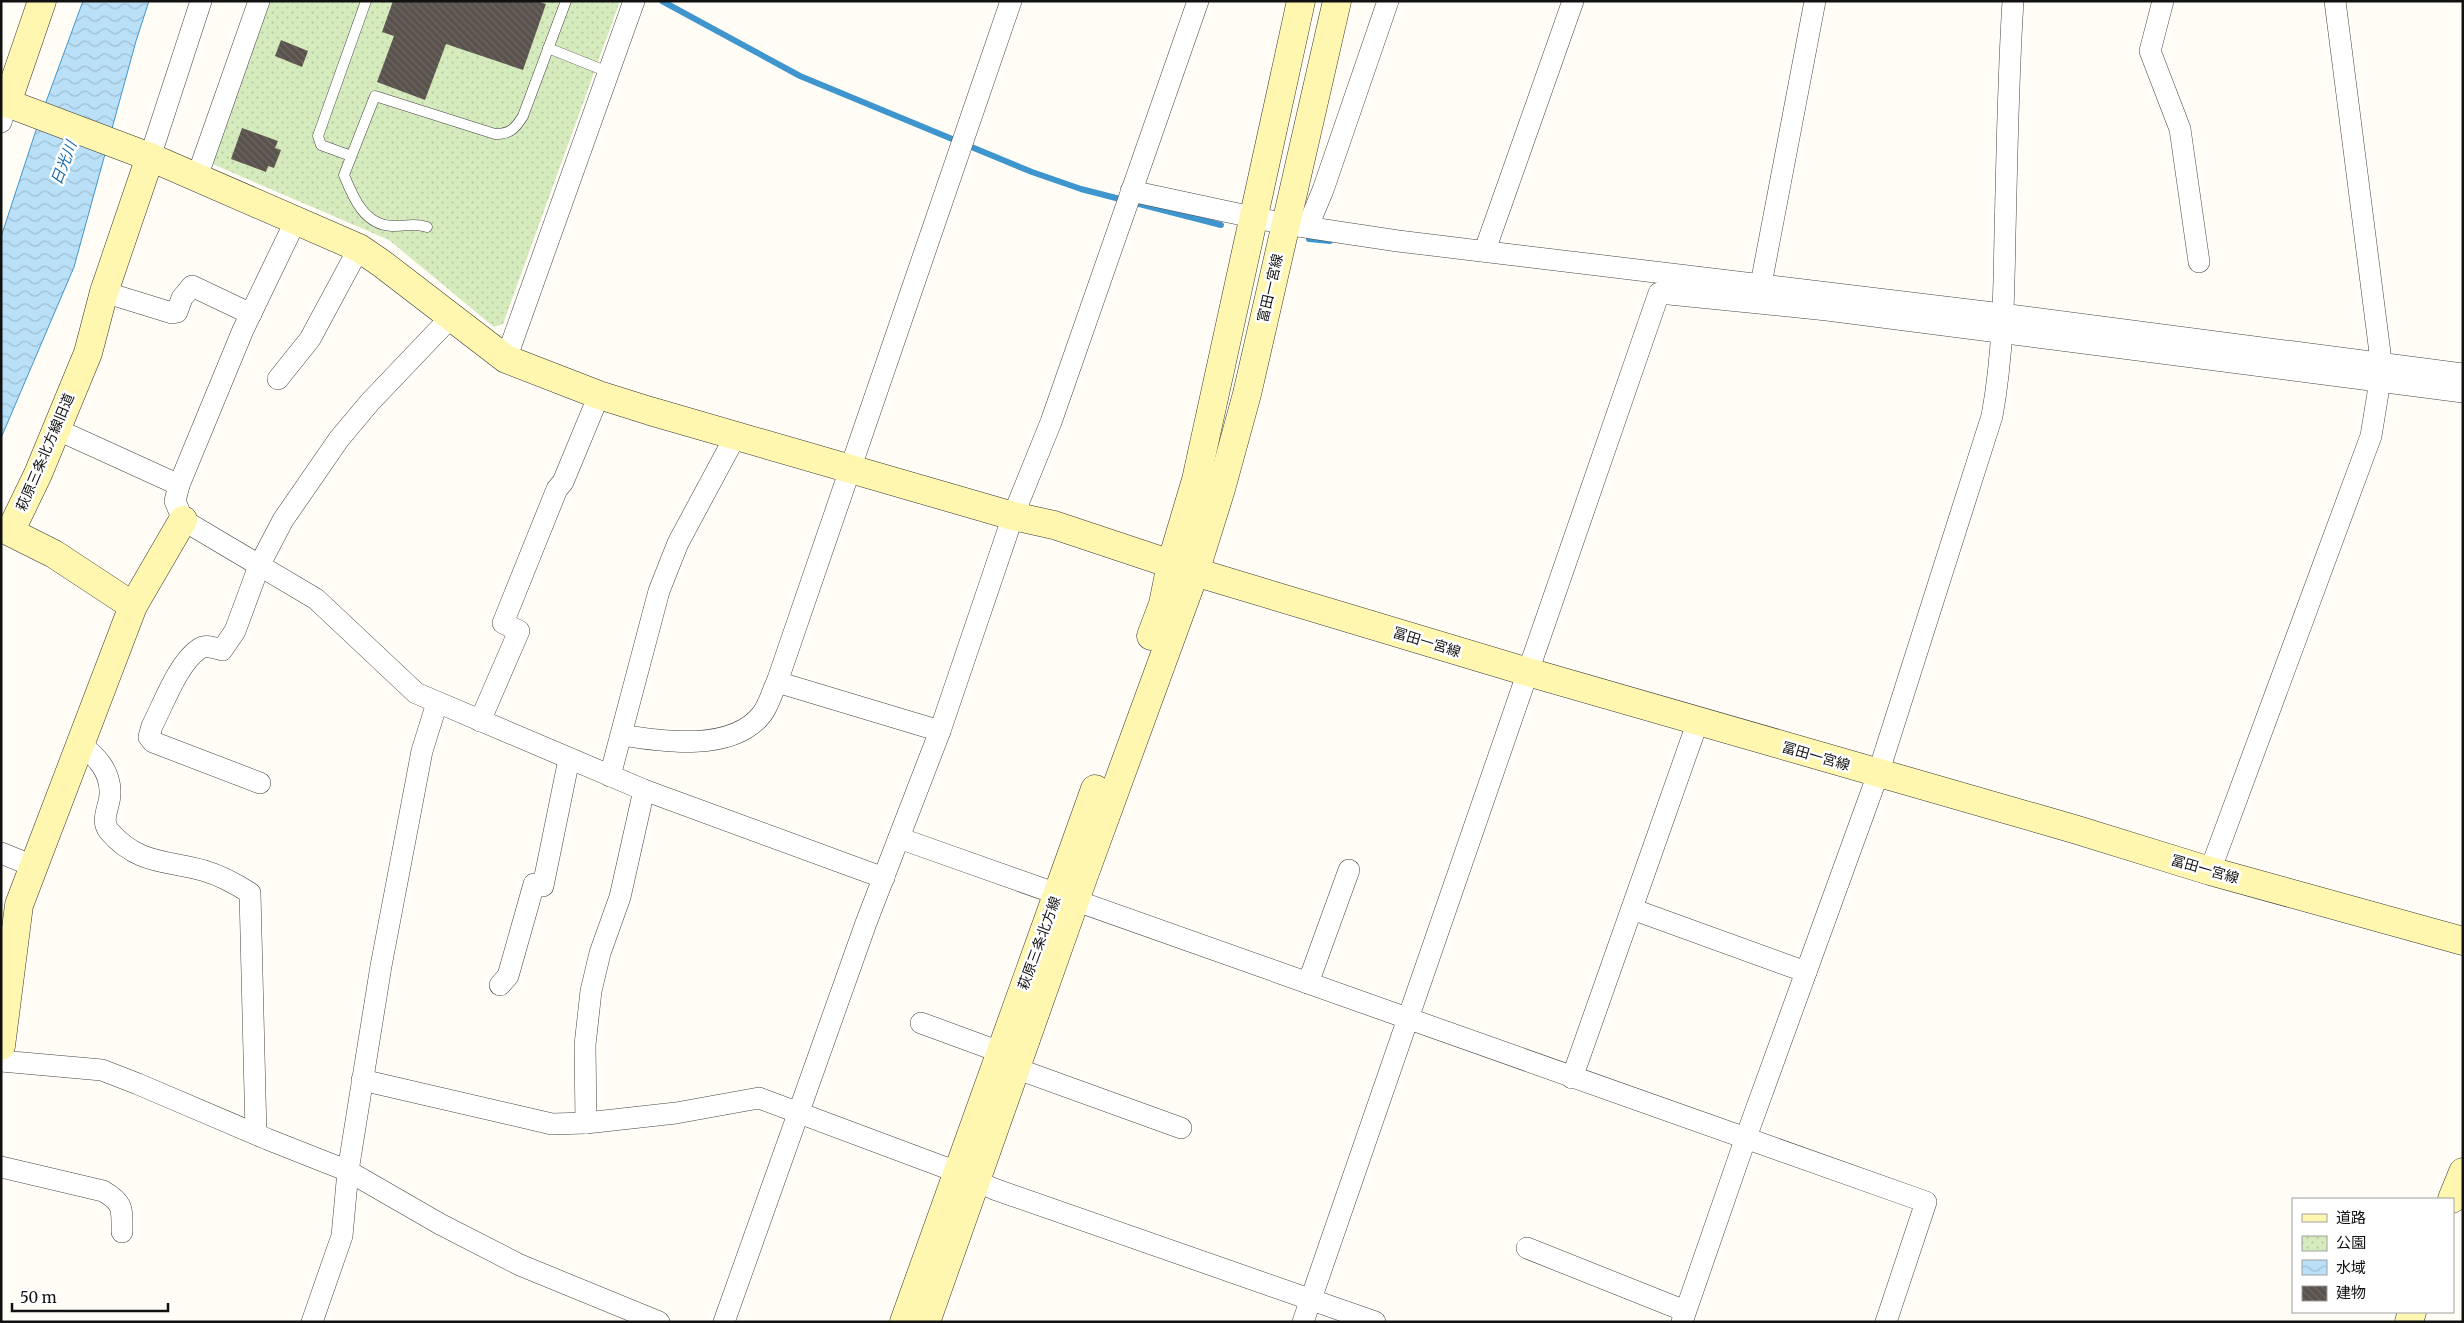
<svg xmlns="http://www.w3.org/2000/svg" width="2464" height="1323" viewBox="0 0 2464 1323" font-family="Merriweather,'Noto Sans JP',serif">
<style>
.park{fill:url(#park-dots)}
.water{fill:url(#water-waves);stroke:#3f96cf}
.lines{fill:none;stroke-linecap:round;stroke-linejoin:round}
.stream{stroke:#3f96cf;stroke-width:6}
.building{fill:url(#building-back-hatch)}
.lane-casing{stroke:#444;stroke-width:11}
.street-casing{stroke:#444;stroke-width:22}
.secondary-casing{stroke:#333;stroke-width:29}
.lane{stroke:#fff;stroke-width:10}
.street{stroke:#fff;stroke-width:21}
.secondary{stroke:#fff6b0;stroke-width:28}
.labels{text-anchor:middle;stroke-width:5;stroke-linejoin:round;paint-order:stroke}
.street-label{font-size:14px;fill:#111;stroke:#fff}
.water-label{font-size:15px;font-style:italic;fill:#1768a6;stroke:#fff}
</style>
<defs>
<pattern id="park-dots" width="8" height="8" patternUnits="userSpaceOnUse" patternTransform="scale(1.25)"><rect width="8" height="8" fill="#d5ebbd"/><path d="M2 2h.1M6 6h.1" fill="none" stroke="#b6c8a1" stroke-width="1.8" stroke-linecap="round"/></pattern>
<pattern id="water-waves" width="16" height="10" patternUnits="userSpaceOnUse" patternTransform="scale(1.25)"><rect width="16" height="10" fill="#b9e0f7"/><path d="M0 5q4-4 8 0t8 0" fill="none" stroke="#9ebfd3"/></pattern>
<pattern id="building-back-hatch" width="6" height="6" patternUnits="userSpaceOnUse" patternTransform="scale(1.25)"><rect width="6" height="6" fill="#5a524d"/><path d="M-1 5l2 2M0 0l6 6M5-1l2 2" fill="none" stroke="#6d6662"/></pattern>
</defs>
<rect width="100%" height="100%" fill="#fffdf5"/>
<polygon class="park" points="267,1 620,1 503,324 494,327 389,240 210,163"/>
<polygon class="water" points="83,1 149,1 136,41 74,267 1,438 1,237 39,121"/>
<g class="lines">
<g class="stream">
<polyline points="662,1 800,76 1032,172 1081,189 1221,225"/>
<polyline points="1309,239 1330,241"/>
</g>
</g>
<g class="building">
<polygon points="393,1 537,1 546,4 523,70 446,44 425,100 377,82 394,36 382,32"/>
<polygon points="281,40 308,51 302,67 275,56"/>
<polygon points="242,128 278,141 275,148 281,150 274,168 268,166 266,172 231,159"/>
</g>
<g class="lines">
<g class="lane-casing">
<g id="lane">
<polyline points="548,48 608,72"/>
<polyline points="351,156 321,145 318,136 366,1"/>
<path d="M 427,227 C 412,222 406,227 392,226 C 364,225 353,197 344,175 L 375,96 L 495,134 C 510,134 515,129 523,116 L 566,1"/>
</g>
</g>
<g class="street-casing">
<g id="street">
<polyline points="2163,1 2150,51 2180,129 2199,262"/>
<polyline points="1,101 7,103 1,122"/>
<polyline points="150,157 201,1"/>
<polyline points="197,177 259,1"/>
<polyline points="1131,191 1285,224 1398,241 2002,314 2463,374"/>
<polyline points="1308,226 1323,190 1388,1"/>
<polyline points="1485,250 1573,1"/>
<polyline points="1761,284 1815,1"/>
<polyline points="104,292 172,313 177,312 182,298 192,286 251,314"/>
<polyline points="506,359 634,1"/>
<polyline points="278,379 310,339 359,248"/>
<polyline points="56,429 179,485 175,501 183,520 316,599 416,693 644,790 884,878"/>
<polyline points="179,485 243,330 295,222"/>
<polyline points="777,682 940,731"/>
<polyline points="480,721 519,631 503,623 557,489 563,482 599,395"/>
<path d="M 622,735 C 663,742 733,752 762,714 C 769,705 772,692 777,682 L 1011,1"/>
<path d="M 80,744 C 96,756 111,771 110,794 C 110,806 100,820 109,831 C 138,865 167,860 205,871 C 222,876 236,884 250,893 L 256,1134"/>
<polyline points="610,776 659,591 678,543 736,435"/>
<path d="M 260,783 L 153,742 L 149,737 L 152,726 C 164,703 178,663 199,649 C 206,644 215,648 222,650 L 235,631 L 259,566 L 283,520 L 339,439 L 370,402 L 452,316"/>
<polyline points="899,838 1926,1202 1886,1322"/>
<polyline points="1,853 33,866"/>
<polyline points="2210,871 2371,436 2378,393 2380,353 2335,1"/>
<polyline points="1632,909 1806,972"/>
<polyline points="1308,983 1349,870"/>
<polyline points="500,985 508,976 534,884 543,886 569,759"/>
<polyline points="921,1023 1000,1052"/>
<polyline points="1,1061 102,1070 138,1084 267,1139 348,1171 440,1224 520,1265 659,1322"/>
<polyline points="1015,1068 1181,1128"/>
<polyline points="1572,1078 1698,721"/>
<polyline points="362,1080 552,1124 586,1123 676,1113 759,1098 957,1172 994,1189 1375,1322"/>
<polyline points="586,1123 585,1045 591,991 600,953 620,897 644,790"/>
<path d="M 1,1167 L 103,1191 C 124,1203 122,1209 122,1232"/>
<polyline points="1527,1248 1685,1311"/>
<polyline points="312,1322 342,1236 348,1171 381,966 422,751 437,703"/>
<polyline points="724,1322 866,923 940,731 1013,516 1051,422 1198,1"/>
<polyline points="1303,1322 1659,293 1827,310 2463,392"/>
<path d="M 1682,1322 L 1745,1140 L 1878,774 L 1992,416 C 2003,356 2004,294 2005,233 C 2007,156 2008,79 2013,1"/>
</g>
</g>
<g class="secondary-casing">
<g id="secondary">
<polyline points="42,1 7,103 150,157 359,248 381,263 506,359 599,395 650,411 1013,516 1054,525 1195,572 1528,672 2074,829 2210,871 2463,941"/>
<polyline points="133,606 54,554 10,532 38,474 88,353 104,292 150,157"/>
<polyline points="1151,636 1163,604 1171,564 1196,480 1301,1"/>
<polyline points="1,1046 19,905 133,606 183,520"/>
<polyline points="2452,1199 2463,1172"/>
<polyline points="904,1322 1095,789"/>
<polyline points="926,1322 1083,878 1195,572 1221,489 1247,394 1337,1"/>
<polyline points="2409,1322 2412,1312"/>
</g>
</g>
<use href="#lane" class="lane"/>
<use href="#street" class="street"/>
<use href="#secondary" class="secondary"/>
</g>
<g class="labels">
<g class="street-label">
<text transform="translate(1270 288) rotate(-77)" y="5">富田一宮線</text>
<text transform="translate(45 452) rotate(-67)" y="5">萩原三条北方線旧道</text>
<text transform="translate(1427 642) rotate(17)" y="5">冨田一宮線</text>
<text transform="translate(1816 756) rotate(16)" y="5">冨田一宮線</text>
<text transform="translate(2205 869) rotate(16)" y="5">冨田一宮線</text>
<text transform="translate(1039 943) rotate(-70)" y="5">萩原三条北方線</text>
</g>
<g class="water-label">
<text transform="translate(64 163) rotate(-69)" y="5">日光川</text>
</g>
</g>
<rect width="2464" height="1323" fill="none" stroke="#111111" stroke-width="5"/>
<rect x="2292" y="1198" width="162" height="115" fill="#ffffff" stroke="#a0a0a0"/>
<rect x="2302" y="1214" width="25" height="8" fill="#fff6b0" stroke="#a0a0a0"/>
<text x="2336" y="1223" font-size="15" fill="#111111">道路</text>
<rect x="2302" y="1236" width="25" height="15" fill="url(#park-dots)" stroke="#a0a0a0"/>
<text x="2336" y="1248" font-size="15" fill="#111111">公園</text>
<rect x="2302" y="1260" width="25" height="15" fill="url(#water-waves)" stroke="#a0a0a0"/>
<text x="2336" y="1273" font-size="15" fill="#111111">水域</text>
<rect x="2302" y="1286" width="25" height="15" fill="url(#building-back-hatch)" stroke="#a0a0a0"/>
<text x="2336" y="1298" font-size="15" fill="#111111">建物</text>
<path d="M12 1303v8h156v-8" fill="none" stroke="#111111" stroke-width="2.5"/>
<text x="20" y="1303" font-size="15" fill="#111111" stroke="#ffffff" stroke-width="4" paint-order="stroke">50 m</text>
</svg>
